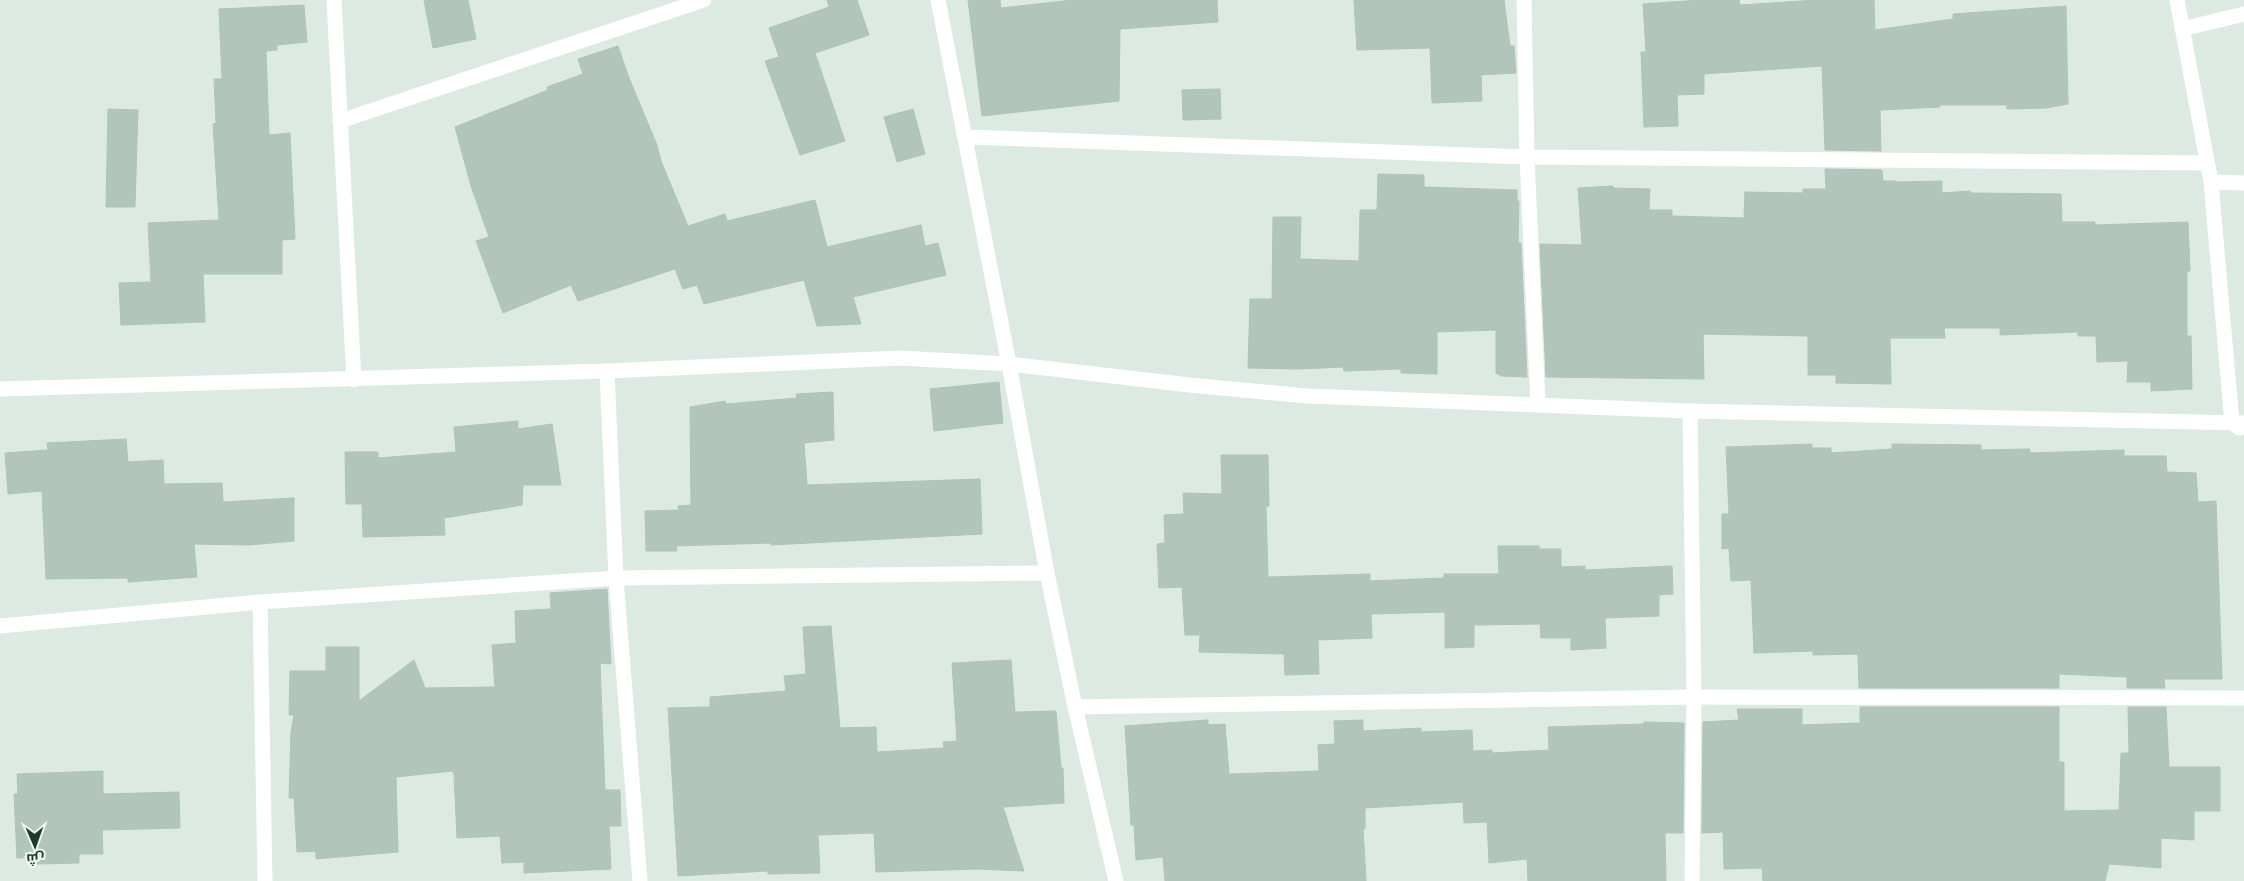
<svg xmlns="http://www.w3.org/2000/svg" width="2244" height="881" viewBox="0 0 2244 881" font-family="'PT Sans Narrow',Cairo,sans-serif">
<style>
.building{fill:#b2c5bb;stroke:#afc4b8}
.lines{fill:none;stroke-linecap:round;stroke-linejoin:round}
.minor{stroke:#fff;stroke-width:15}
</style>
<rect width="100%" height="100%" fill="#dceae2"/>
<g class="building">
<polygon points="424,0 468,0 476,39 433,48"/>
<polygon points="827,0 857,0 869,35 815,53 845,141 800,155 765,61 779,57 769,28 829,7"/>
<polygon points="968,0 1000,0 1001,8 1073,0 1217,0 1218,22 1120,29 1119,101 982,116"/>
<polygon points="1354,0 1504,0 1510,46 1514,46 1516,73 1481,75 1482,101 1432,103 1430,48 1357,50"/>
<polygon points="1700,0 1739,0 1740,5 1817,0 1874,0 1875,30 1953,19 1953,14 2066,6 2068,104 2046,108 2007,109 2007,105 1940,105 1940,107 1880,110 1881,151 1825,150 1822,66 1704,74 1704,94 1677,95 1678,126 1644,127 1641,52 1646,52 1643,4"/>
<polygon points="304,5 307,42 277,45 277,50 266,51 269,135 290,133 295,239 282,240 282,274 203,274 205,322 121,325 119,283 151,282 148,223 219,220 213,124 216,123 214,79 222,79 219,9"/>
<polygon points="618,46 629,78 657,145 661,161 688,226 725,214 727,221 815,200 827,247 921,225 925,246 938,243 946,275 853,297 861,324 817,326 804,280 704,304 697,285 683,289 675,269 578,301 571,285 503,313 476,241 489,237 471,186 455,127 548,90 547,87 583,74 578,59"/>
<polygon points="1220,89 1221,119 1183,120 1182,90"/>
<polygon points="108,109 138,110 135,207 106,207"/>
<polygon points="913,109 925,154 897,162 884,117"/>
<polygon points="1825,169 1882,170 1883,181 1896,181 1896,182 1942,181 1942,193 1970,191 1970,193 2061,194 2062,222 2095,222 2095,225 2188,222 2190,271 2187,271 2187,336 2191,336 2192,389 2151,391 2151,382 2127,382 2128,361 2097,362 2096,336 2078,336 2078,332 2000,335 2000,328 1944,328 1945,338 1890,338 1891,384 1836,383 1836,375 1808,375 1808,336 1703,334 1704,379 1546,377 1540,244 1582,245 1578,188 1613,186 1613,188 1650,189 1649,210 1672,210 1672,216 1744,218 1745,192 1803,193 1803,189 1826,189"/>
<polygon points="1378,174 1424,175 1424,187 1517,190 1517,201 1519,201 1518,243 1521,243 1527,377 1500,376 1500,374 1496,374 1496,330 1437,332 1437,374 1401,373 1401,369 1344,371 1343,367 1300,369 1248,368 1250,299 1272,299 1273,217 1301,217 1300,259 1359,261 1360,210 1377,210"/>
<polygon points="999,382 1003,423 934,431 930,389"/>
<polygon points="833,392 834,440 804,443 807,485 980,479 982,534 771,545 771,543 676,546 677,551 646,551 645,511 679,510 678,506 691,505 690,407 725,401 726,404 797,398 796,394"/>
<polygon points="518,421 518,429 552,424 561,485 523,485 522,505 444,518 445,535 363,537 362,504 346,504 345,452 378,452 378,458 456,452 454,427"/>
<polygon points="126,439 128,462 163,460 164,484 222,483 223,502 294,498 294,541 249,545 194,544 197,577 128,582 128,578 46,579 42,491 8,494 5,453 48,450 47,443"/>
<polygon points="1812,444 1812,448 1831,448 1831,453 1892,449 1892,444 1981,445 1981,450 2030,449 2030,453 2124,450 2124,456 2166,456 2167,472 2196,473 2198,502 2216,501 2222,679 2164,679 2165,688 2127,688 2127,677 2059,674 2059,688 1859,688 1858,654 1813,655 1813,651 1754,653 1751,580 1731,581 1729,548 1722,549 1722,514 1729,514 1726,447"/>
<polygon points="1221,455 1268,455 1269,506 1266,506 1268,577 1370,574 1370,581 1444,578 1444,574 1499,574 1498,546 1539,546 1539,549 1561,549 1561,567 1585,566 1585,570 1672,566 1673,594 1659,595 1659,616 1605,618 1606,648 1571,650 1571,638 1541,638 1540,624 1474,625 1474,647 1445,648 1445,612 1371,614 1372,638 1318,640 1319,674 1285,675 1284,654 1199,652 1200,635 1185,635 1182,587 1159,588 1157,544 1165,543 1164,515 1184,514 1183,493 1222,494"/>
<polygon points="607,589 611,664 600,663 605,790 620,790 621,826 609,826 611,869 524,873 524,862 502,863 500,836 457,838 454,774 452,771 396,777 398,852 316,859 316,851 297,852 294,798 289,798 291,732 294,715 289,715 290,671 326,671 326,647 359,647 359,701 414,660 425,688 495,687 492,645 516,643 515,611 551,609 550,593"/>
<polygon points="831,626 840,728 876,727 877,752 944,748 943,742 957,741 952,663 1011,660 1015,712 1056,711 1061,768 1063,768 1064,803 1003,807 1024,871 978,869 876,872 874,833 818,835 820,873 768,874 768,871 678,876 668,708 710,707 710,697 786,691 784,676 806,674 803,627"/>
<polygon points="1860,707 2059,707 2059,762 2064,762 2064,811 2119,810 2121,753 2129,753 2128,707 2166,707 2169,767 2220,767 2220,811 2194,811 2194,840 2161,838 2161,868 2109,864 2105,881 1763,881 1762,868 1724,869 1723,832 1702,833 1703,722 1739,720 1737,709 1802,709 1802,725 1860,723"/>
<polygon points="1208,720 1208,725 1225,724 1229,774 1319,771 1318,745 1335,744 1334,721 1363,720 1363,731 1421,728 1421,732 1472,730 1473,751 1492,750 1492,753 1549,750 1548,727 1644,724 1644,722 1684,723 1683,833 1665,833 1666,881 1528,881 1527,859 1489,863 1487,822 1464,823 1463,802 1365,808 1365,829 1363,829 1366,881 1165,881 1163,857 1136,860 1134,825 1131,825 1125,726"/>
<polygon points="103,771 103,794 179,792 180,828 102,830 103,854 79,854 79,863 37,864 37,858 17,858 14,794 18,794 17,774"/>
</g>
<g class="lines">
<g class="minor">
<polyline points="334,0 354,380"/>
<polyline points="938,0 1009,364 1047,573 1075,707 1116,881"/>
<polyline points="1524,0 1527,157 1538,405"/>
<polyline points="2177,0 2211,182 2232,423 2239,428"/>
<polyline points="2182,29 2244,14"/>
<polyline points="340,121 704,0"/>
<polyline points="966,137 1527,157 2207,163"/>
<polyline points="2211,182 2244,183"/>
<polyline points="607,371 616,578 640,881"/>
<polyline points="0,389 607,371 900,358 1009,364 1189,385 1307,396 1690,411 2244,423"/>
<polyline points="1690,411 1694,697 1692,881"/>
<polyline points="260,602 265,881"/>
<polyline points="0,626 260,602 616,578 1047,573"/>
<polyline points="1075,707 1694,697 2244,698"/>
</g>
</g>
<g transform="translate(35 846) rotate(178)" stroke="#edf7f0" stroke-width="4" paint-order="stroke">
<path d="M0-4L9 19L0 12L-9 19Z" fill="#1d3a2f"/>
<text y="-8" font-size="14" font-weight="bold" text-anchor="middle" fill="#1d3a2f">ش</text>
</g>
</svg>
